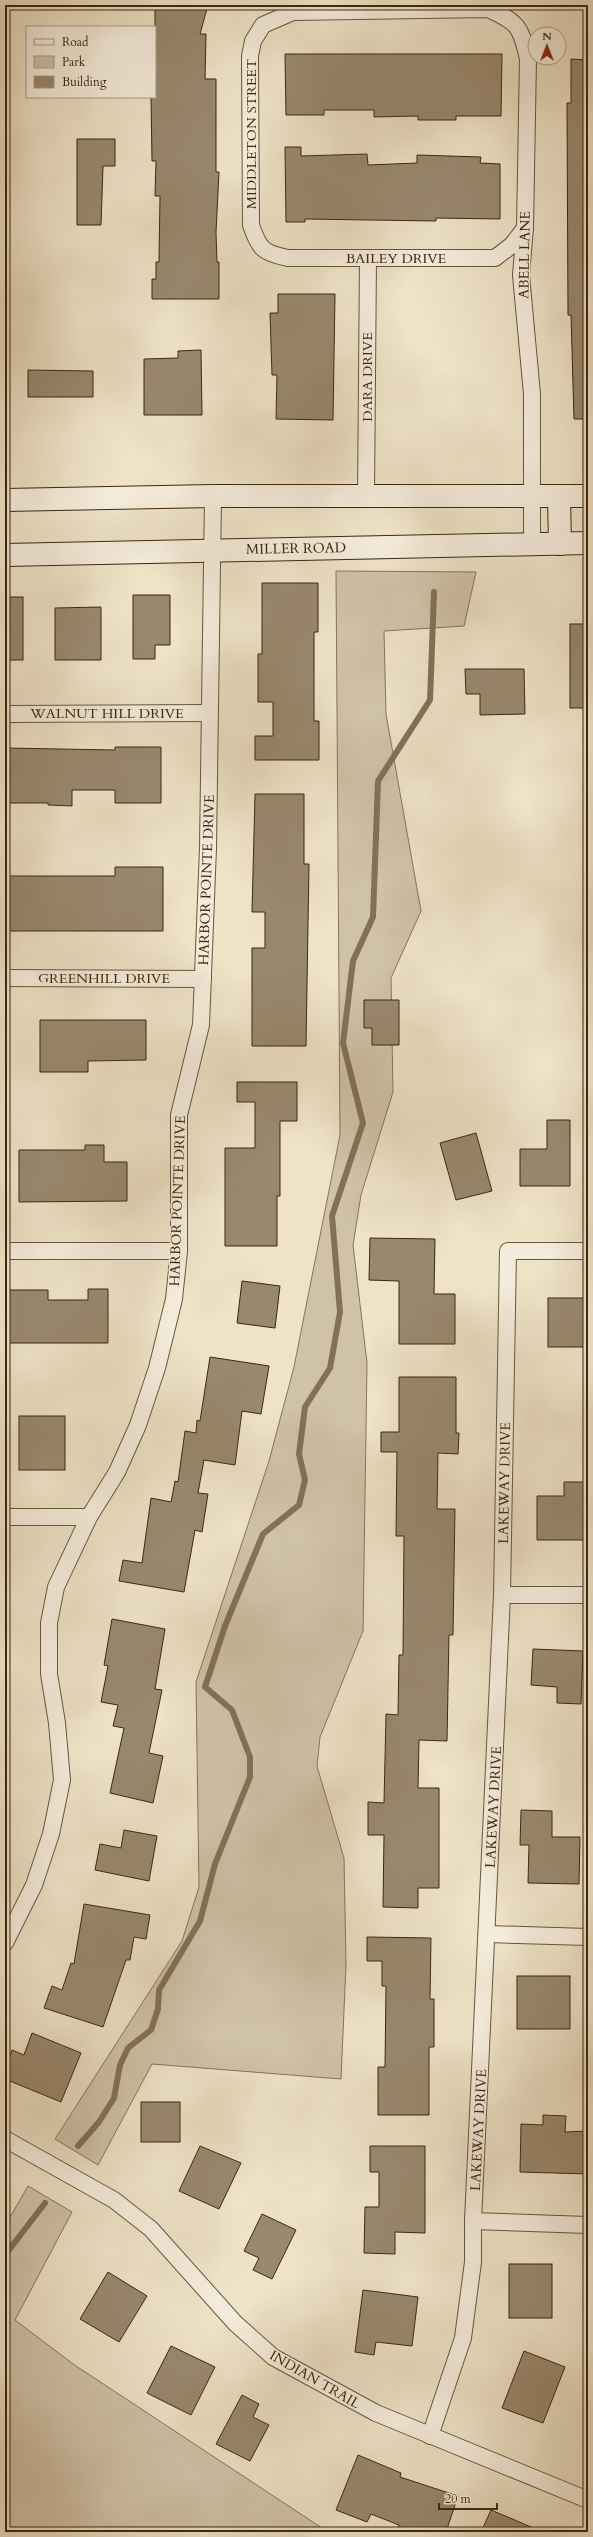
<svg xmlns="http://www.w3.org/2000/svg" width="593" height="2537" viewBox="0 0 593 2537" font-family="Cardo,serif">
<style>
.green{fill:#d0c2a8;stroke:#86745b}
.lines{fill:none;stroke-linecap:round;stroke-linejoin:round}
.stream{stroke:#837157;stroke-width:6}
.building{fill:#99886e;stroke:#3d270e}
.street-casing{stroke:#69563c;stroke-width:18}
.secondary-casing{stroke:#3d270e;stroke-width:24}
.street{stroke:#f4ecdb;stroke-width:16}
.secondary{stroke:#f4ecdb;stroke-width:22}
.labels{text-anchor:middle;stroke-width:3;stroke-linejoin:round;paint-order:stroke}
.street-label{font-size:14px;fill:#3d270e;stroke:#f4ecdb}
</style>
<rect width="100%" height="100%" fill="#eee2c7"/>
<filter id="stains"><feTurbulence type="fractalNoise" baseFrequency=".005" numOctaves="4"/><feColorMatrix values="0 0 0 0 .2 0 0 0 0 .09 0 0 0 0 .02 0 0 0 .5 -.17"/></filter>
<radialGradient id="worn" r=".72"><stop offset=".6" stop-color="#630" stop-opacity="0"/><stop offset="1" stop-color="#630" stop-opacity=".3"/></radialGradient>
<g class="green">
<polygon points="336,571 476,572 464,626 384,631 386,714 421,911 391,978 393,1092 361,1195 353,1245 367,1363 363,1631 320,1737 317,1766 344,1858 346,1965 341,2079 152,2064 98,2165 55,2139 182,1941 199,1887 196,1682 269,1461 294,1367 340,1135"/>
<polygon points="28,2186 72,2212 15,2320 73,2364 328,2532 5,2532 5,2226"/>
</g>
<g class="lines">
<g class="stream">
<polyline points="78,2146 99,2122 114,2098 120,2065 128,2048 151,2030 158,2009 159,1990 200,1921 215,1864 250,1777 250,1757 232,1710 205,1687 225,1626 263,1534 299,1505 305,1480 299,1454 305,1407 330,1368 340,1312 332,1216 363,1123 343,1043 353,961 373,917 378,781 430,700 434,592"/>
<polyline points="5,2255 45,2203"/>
</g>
</g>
<g class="building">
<polygon points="155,5 208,5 200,34 206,34 205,79 216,79 216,172 219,172 216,232 217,262 219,262 219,299 152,299 152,279 156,279 156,262 159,262 160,196 155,196 156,161 152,161 151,97 155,97"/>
<polygon points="285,54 502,54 501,116 456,116 456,120 418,120 418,116 374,117 374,110 324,110 324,115 286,115"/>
<polygon points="571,59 588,60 588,419 574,419 571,315 568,315 567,103 571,103"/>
<polygon points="77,139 115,139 115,166 103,166 101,225 77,225"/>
<polygon points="285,147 301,147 301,156 367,154 368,165 417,163 417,155 481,157 480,163 500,164 500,219 436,218 436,221 305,219 305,222 286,222"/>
<polygon points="278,294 335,294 333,420 276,419 277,375 272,375 270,313 278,313"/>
<polygon points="201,350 202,415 144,415 144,359 178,358 178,351"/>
<polygon points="28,370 93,371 93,397 28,397"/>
<polygon points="262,583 318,583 318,632 314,632 314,721 319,721 319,760 255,760 255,736 273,736 273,702 258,702 258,654 262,654"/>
<polygon points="133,595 170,595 170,645 155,645 155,659 133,659"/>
<rect x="5" y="597" width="18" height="63"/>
<polygon points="101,607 101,660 55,660 55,608"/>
<rect x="570" y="624" width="18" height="84"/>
<polygon points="465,669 524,669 525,714 480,715 480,694 466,694"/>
<polygon points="115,747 161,747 161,803 115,803 115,790 72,790 72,806 48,805 48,803 5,803 5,748 115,750"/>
<polygon points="255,794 304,794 304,864 309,864 306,1046 252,1046 252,948 265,948 265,912 252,912"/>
<polygon points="115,867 163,867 163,931 5,931 5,876 115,876"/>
<polygon points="364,1000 399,1000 399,1045 372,1045 372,1028 364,1028"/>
<polygon points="40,1020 146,1020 146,1060 88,1061 88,1072 40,1072"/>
<polygon points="237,1082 297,1082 297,1121 280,1121 280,1196 277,1196 277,1246 225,1246 225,1148 255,1148 255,1102 237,1102"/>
<polygon points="547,1120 570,1120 570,1186 520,1186 520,1149 547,1149"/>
<polygon points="476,1133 492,1191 456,1200 440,1143"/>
<polygon points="85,1145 104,1145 104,1162 127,1162 127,1201 19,1202 19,1150 85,1150"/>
<polygon points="370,1238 435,1239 434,1294 455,1294 455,1344 399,1344 399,1281 369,1280"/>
<polygon points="242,1281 280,1286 275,1328 237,1323"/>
<polygon points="88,1289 108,1289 108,1343 5,1343 5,1290 48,1290 48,1300 88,1300"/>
<rect x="548" y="1298" width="40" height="49"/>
<polygon points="210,1357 269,1366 261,1414 242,1411 235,1465 204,1460 198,1493 208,1494 202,1532 195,1530 184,1592 119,1581 123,1560 142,1563 151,1498 171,1502 175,1481 178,1482 185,1431 196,1433 197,1420 200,1421"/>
<polygon points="399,1377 456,1377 456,1433 459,1433 458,1454 438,1453 437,1509 455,1509 453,1635 449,1635 447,1741 419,1740 418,1788 439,1788 439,1888 418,1888 418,1908 383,1907 384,1835 368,1835 368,1802 384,1803 386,1714 398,1715 399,1655 403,1655 404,1536 396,1536 397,1452 381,1452 381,1432 399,1432"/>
<rect x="19" y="1416" width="46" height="54"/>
<polygon points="564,1482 588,1482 588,1540 537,1540 537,1496 564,1496"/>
<polygon points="112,1619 165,1629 155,1689 162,1690 149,1753 163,1756 153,1803 110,1793 124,1728 113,1726 118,1705 101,1702 108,1666 104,1665"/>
<polygon points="533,1649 583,1651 581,1704 557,1703 557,1687 531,1685"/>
<polygon points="521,1810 552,1811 552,1837 580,1837 579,1884 528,1883 529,1845 520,1845"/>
<polygon points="124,1830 157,1836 149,1881 95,1870 100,1844 121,1848"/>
<polygon points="84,1904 150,1915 146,1939 134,1937 130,1960 126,1960 103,2027 44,2008 52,1986 62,1990 71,1963 74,1964"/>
<polygon points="367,1937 431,1938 430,1999 434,1999 434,2047 429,2047 429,2115 378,2115 378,2067 385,2067 386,1986 382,1986 382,1961 367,1961"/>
<rect x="517" y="1976" width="53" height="53"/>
<polygon points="32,2033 81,2053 61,2102 5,2079 5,2067 12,2050 24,2055"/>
<rect x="141" y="2102" width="39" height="40"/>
<polygon points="543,2115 566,2116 565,2132 588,2131 588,2174 520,2172 521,2124 543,2125"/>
<polygon points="200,2146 241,2163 219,2209 179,2191"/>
<polygon points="370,2146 425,2146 425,2233 395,2232 395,2254 364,2253 365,2207 379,2207 379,2172 370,2172"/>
<polygon points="262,2214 296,2230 272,2279 253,2270 259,2258 244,2251"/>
<rect x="509" y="2264" width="43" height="54"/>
<polygon points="108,2272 147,2296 119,2342 80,2319"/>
<polygon points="363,2290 418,2297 412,2346 376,2342 374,2355 355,2352"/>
<polygon points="171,2346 215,2367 191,2415 147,2393"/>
<polygon points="524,2351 565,2367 543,2423 502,2408"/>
<polygon points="242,2395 259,2404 253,2417 269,2425 250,2461 216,2444"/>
<polygon points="358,2455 401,2473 400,2477 458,2496 446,2532 397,2532 399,2525 371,2514 367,2522 336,2510"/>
<polygon points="491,2510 543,2532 481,2532"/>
</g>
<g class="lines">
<g class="street-casing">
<g id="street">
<path d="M 525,228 L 512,245 L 495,258 L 288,258 C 263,253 259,249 251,225 L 250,56 L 253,41 L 263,25 L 293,12 L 488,9 C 518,22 521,27 528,59 L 525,228 L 521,275 L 532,394 L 532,544"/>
<polyline points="366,496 368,258"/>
<polyline points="5,714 209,713"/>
<polyline points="5,978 203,979"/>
<polyline points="5,1251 179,1251"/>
<polyline points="5,1517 89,1517"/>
<polyline points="502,1595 588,1595"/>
<polyline points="487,1934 588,1937"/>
<polyline points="5,1943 34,1885 51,1834 62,1780 57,1723 49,1674 49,1623 56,1587 89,1517 117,1472 138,1425 157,1368 174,1299 179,1251 179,1115 201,1025 208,848 213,496"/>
<polyline points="5,2139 114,2200 151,2229 235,2323 273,2357 376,2413 588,2500"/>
<polyline points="473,2221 588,2225"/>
<polyline points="430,2436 463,2338 473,2262 473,2221 502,1595 508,1251 588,1251"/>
</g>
</g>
<g class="secondary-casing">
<g id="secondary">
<polyline points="559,497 560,544"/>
<polyline points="5,500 213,496 588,496"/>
<polyline points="5,555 588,543"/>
</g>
</g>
<use href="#street" class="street"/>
<use href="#secondary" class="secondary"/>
</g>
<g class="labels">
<g class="street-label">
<text transform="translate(251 134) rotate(-90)" y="5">MIDDLETON STREET</text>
<text transform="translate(524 255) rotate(-89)" y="5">ABELL LANE</text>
<text x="396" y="263">BAILEY DRIVE</text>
<text transform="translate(367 377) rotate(-90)" y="5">DARA DRIVE</text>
<text transform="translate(296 548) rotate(-1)" y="5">MILLER ROAD</text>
<text x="107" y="718">WALNUT HILL DRIVE</text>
<text transform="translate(206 880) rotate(-88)" y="5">HARBOR POINTE DRIVE</text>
<text x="104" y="983">GREENHILL DRIVE</text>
<text transform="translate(177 1201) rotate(-88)" y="5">HARBOR POINTE DRIVE</text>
<text transform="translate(504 1483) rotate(-89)" y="5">LAKEWAY DRIVE</text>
<text transform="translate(493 1807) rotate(-87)" y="5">LAKEWAY DRIVE</text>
<text transform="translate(478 2130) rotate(-87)" y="5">LAKEWAY DRIVE</text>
<text transform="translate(315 2379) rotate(30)" y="5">INDIAN TRAIL</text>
</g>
</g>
<rect width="593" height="2537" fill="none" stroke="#eee2c7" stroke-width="20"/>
<rect x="6" y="6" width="581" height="2525" fill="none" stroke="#3d270e" stroke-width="2"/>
<rect x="10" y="10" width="573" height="2517" fill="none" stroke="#3d270e"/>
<rect x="26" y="26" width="130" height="72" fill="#f4ecdb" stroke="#ab9d89"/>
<rect x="34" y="39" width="20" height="6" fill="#f4ecdb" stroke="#ab9d89"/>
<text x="62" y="46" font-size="12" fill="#3d270e">Road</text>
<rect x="34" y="56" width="20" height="12" fill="#d0c2a8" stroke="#ab9d89"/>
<text x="62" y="66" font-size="12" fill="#3d270e">Park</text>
<rect x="34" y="76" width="20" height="12" fill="#99886e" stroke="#ab9d89"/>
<text x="62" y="86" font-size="12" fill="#3d270e">Building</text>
<g transform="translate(547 46)"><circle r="19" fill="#f4ecdb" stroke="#ab9d89"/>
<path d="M0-3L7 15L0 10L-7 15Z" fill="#8f2418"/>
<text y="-6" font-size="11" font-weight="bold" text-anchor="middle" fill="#3d270e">N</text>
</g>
<path d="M439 2503v6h58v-6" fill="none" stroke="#3d270e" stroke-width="2"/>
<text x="445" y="2503" font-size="12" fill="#3d270e" stroke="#f4ecdb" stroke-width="3" paint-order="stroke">20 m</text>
<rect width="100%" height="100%" filter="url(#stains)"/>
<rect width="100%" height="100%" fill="url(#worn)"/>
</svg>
